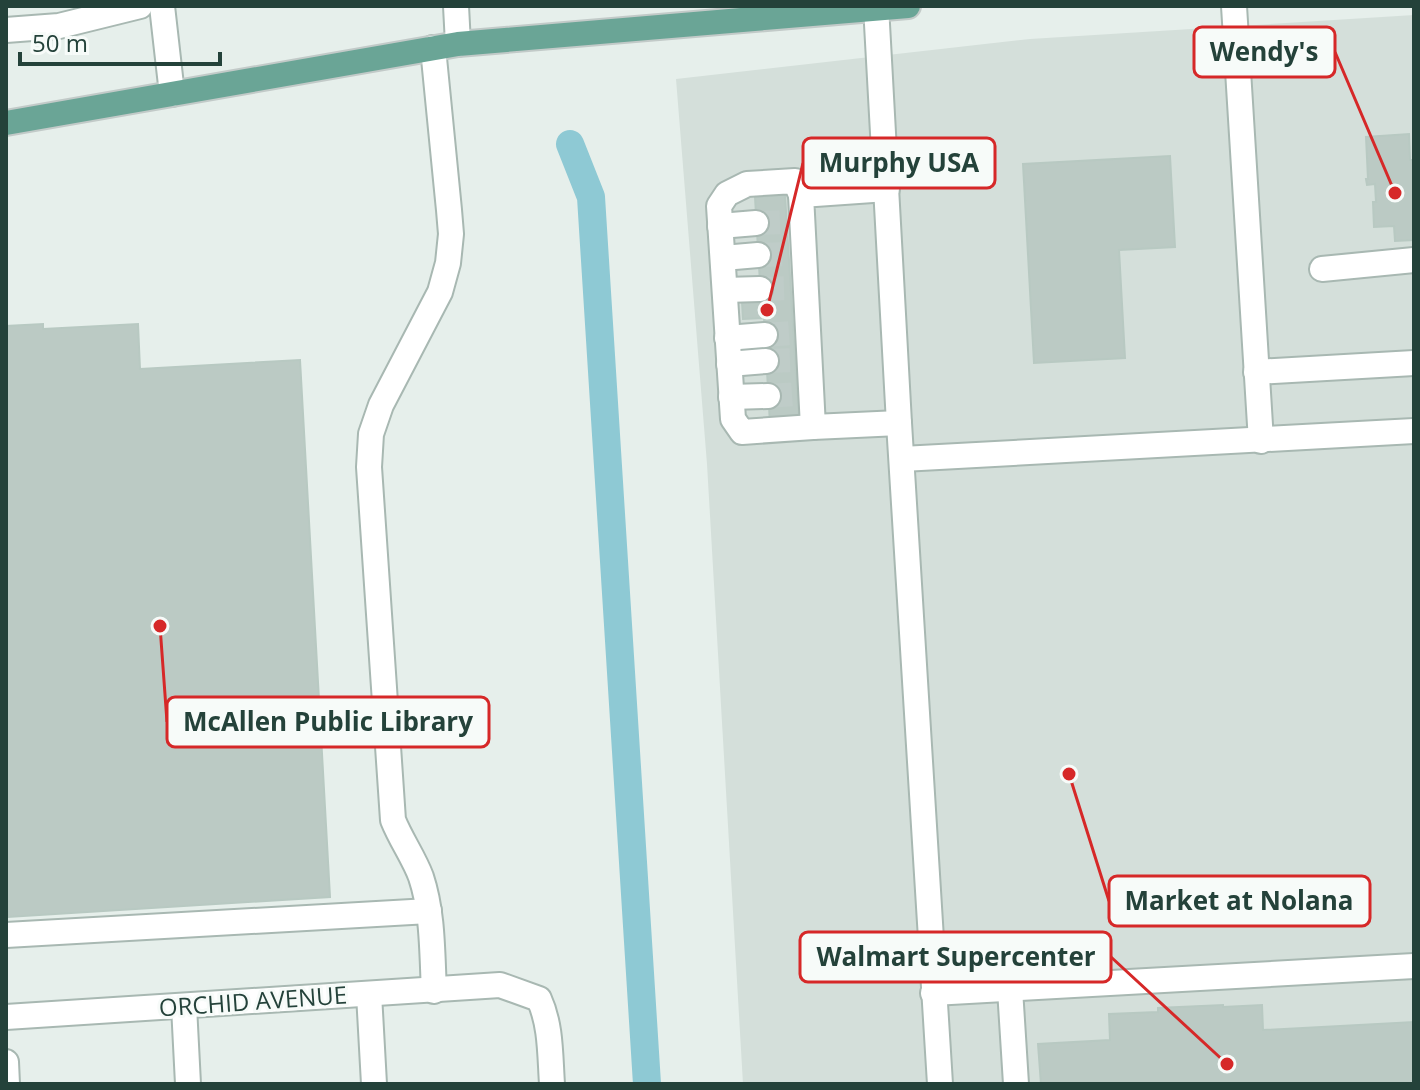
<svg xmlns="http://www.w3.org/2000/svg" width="1420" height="1090" viewBox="0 0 1420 1090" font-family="'Open Sans',sans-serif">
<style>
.built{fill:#d4dfda}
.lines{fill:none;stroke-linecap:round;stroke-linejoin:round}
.canal{stroke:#8ec9d4;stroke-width:28}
.building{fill:#bbcac4;stroke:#b8c9c2;stroke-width:2}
.minor-tunnel{stroke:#bfccc8;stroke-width:24;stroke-dasharray:24 12;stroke-linecap:butt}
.minor-casing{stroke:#a8b8b2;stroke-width:28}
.major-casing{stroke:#c2cac8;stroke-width:28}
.minor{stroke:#fff;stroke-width:24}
.major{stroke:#6aa596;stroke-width:24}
.labels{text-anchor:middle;stroke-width:6;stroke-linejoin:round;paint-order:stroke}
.street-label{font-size:24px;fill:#24423a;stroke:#f7fbf9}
.leader{fill:none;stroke:#d62828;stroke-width:3}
.callout-dot{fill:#d62828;stroke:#f7fbf9;stroke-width:3}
.callout{fill:#f7fbf9;stroke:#d62828;stroke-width:3}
.callout-label{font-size:26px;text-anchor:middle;font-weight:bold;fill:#24423a}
</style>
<rect width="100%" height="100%" fill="#e6efeb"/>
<polygon class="built" points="1414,15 1414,1084 743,1084 707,464 676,79 1030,39"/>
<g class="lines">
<polyline class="canal" points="570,144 591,197 647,1084"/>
</g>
<g class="building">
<polygon points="1409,134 1410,160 1414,160 1414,240 1395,241 1394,226 1374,227 1373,202 1376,202 1375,184 1367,185 1366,179 1368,179 1366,137"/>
<polygon points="1170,156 1175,247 1119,250 1125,358 1034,363 1023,164"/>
<polygon points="785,195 799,422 770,424 764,318 743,319 742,302 761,300 755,197"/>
<polygon points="43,324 43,329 138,324 140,369 300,360 330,897 8,917 6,882 6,326"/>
<polygon points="1223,1005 1223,1007 1262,1005 1263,1030 1414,1022 1414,1084 1041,1084 1038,1044 1110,1040 1109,1014 1158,1012 1158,1008"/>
</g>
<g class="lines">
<g class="minor-tunnel">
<polyline points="756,223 787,222"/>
<polyline points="758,255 789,254"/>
<polyline points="760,289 791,288"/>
<polyline points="765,335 793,333"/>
<polyline points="766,361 795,360"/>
<polyline points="768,396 797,394"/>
</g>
<g class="minor-casing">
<g id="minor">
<polyline points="162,6 172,94"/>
<polyline points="456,6 458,44"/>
<polyline points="876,6 899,423 940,1084"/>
<polyline points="1234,6 1261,441"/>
<polyline points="6,30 59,26 140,6"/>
<path d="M 433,48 L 449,210 L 451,234 L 448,263 L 440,292 L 381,405 L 371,434 L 369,467 L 393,820 C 401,840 414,858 421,877 C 433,913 432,953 434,991"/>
<polyline points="887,189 801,195 813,427 899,423"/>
<polyline points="801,195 795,181 747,184 727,194 719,206 733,419 742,432 813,427"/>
<polyline points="720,226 756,223"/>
<polyline points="723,258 758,255"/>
<polyline points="1322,269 1414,260"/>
<polyline points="725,290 760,289"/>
<polyline points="727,338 765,335"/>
<polyline points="729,364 766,361"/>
<polyline points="1256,372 1414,363"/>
<polyline points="731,397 768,396"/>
<polyline points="902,459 1414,431"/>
<polyline points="6,935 429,911"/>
<polyline points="1010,989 1016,1084"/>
<polyline points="933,993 1414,966"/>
<polyline points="369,994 374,1084"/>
<polyline points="184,1006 188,1084"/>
<path d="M 6,1017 L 500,985 L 539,999 C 551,1025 550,1055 552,1084"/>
<polyline points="6,1062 7,1084"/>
</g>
</g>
<g class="major-casing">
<polyline id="major" points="6,123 458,44 908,6"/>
</g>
<use href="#minor" class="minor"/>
<use href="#major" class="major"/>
</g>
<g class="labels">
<g class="street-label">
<text transform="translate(253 1002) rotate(-4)" y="8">ORCHID AVENUE</text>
</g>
</g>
<path class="leader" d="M1395 193L1335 52M767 310L803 163M160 626L167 722M1069 774L1109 901M1227 1064L1111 957"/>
<g class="callout-dot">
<circle cx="1395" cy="193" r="8"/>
<circle cx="767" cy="310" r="8"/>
<circle cx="160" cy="626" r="8"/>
<circle cx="1069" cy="774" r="8"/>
<circle cx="1227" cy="1064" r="8"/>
</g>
<g class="callout">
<rect x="1194" y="27" width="141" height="50" rx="8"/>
<rect x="803" y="138" width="192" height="50" rx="8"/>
<rect x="167" y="697" width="322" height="50" rx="8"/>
<rect x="1109" y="876" width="261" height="50" rx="8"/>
<rect x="800" y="932" width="311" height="50" rx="8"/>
</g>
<g class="callout-label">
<text x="1264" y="61">Wendy's</text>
<text x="899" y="172">Murphy USA</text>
<text x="328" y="731">McAllen Public Library</text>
<text x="1239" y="910">Market at Nolana</text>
<text x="956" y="966">Walmart Supercenter</text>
</g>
<rect width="1420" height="1090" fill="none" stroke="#24423a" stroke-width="16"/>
<path d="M20 52v12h200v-12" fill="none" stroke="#24423a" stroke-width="4"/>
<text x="32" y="52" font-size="24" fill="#24423a" stroke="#f7fbf9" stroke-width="6" paint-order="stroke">50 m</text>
</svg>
